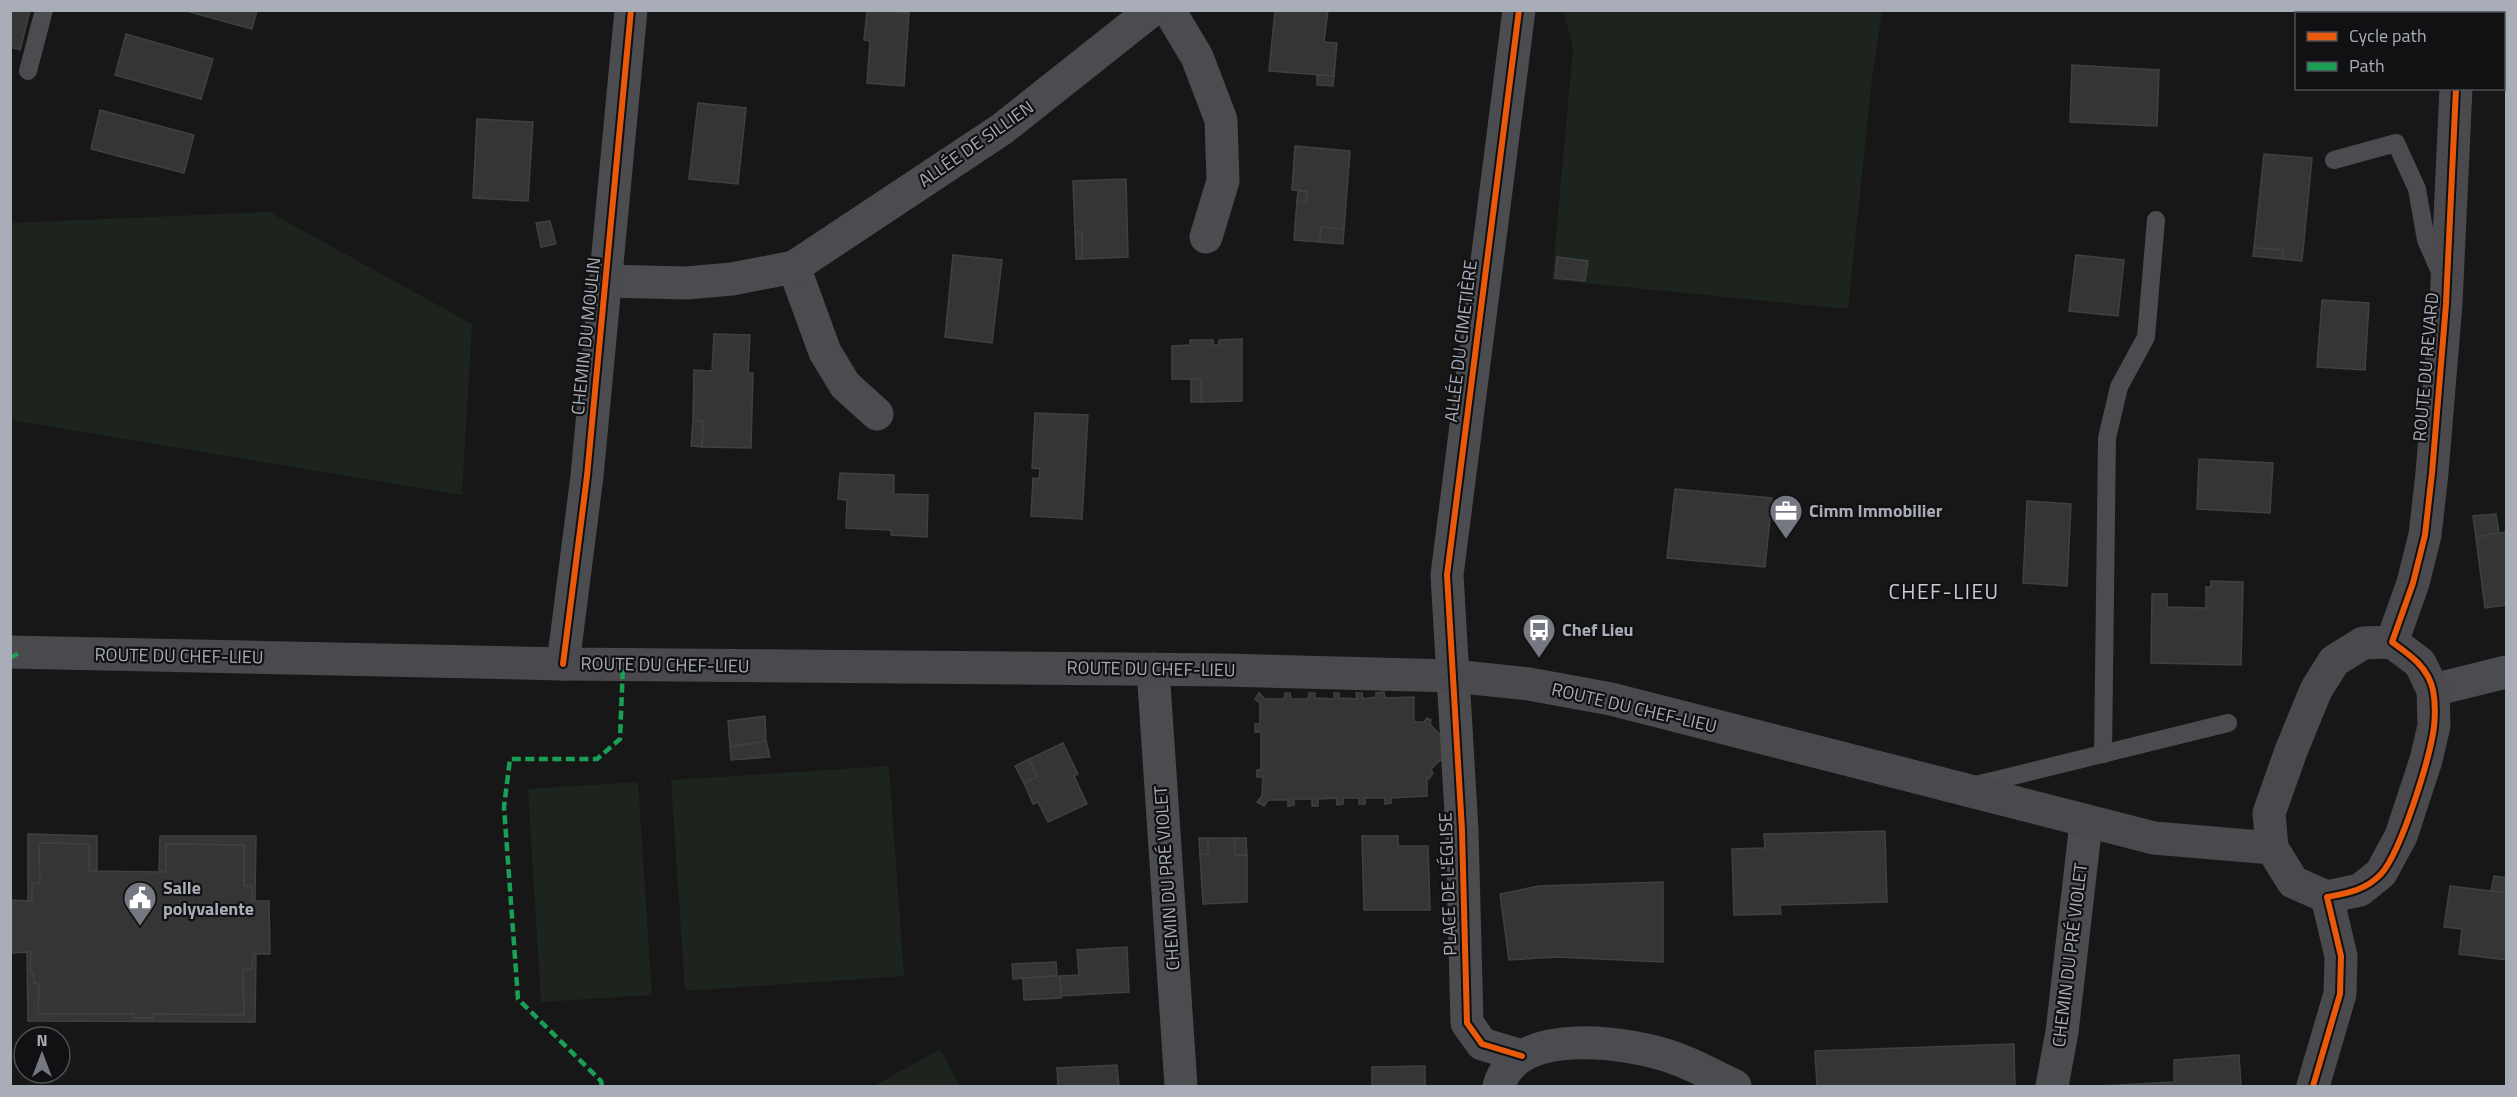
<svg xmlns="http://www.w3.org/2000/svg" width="2517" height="1097" viewBox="0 0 2517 1097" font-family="'Titillium Web',sans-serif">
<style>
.green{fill:#1d241e}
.building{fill:#353536;stroke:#3f4043;stroke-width:1.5}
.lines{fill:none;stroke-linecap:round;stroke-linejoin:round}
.service{stroke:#4b4c50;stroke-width:18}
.minor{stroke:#4b4c50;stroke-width:33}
.secondary{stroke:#4a4a4e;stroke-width:33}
.quiet{stroke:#1a9f57;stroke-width:4.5;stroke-dasharray:9 4.5;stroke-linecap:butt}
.cycleway-casing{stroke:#111113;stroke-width:10}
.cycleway{stroke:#e8590c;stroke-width:6}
.labels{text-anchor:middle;stroke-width:4.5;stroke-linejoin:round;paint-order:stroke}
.street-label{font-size:18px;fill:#a8adb8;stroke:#111113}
.poi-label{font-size:18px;font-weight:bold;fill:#a8adb8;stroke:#111113;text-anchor:start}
.quarter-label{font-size:21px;letter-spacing:1.5px;fill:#c9ccd4;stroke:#111113}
</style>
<rect width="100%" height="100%" fill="#171717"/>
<g class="green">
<polygon points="1564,11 1882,11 1872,79 1848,309 1552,280 1573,48"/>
<polygon points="269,212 472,324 462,495 11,420 11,223"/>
<polygon points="889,766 904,976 685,991 671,780"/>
<polygon points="638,782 652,995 541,1002 528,789"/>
<polygon points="940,1049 960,1086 874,1086"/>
</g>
<g class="building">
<polygon points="10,10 30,10 20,50 10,47"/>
<polygon points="183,10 257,10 252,29"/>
<polygon points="867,10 909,13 904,86 867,83 870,41 864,40"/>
<polygon points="1275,10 1328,10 1324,42 1337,43 1334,76 1269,71"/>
<polygon points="126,34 213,59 201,99 115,75"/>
<polygon points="2072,65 2159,70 2157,126 2070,122"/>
<polygon points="1317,75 1334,76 1333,86 1317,85"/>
<polygon points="698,103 746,108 738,184 689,179"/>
<polygon points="100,110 194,135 184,173 91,149"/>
<polygon points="477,119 533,122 528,201 473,198"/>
<polygon points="1295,146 1350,151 1344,229 1321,227 1320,242 1294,240 1297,201 1306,202 1307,191 1292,190"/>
<polygon points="2264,154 2312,158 2302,261 2283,259 2283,250 2254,248"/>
<polygon points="1126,179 1128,257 1082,259 1082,232 1075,232 1073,181"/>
<polygon points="1298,191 1307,191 1306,202 1297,201"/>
<polygon points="550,221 556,244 541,247 536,223"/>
<polygon points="1321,227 1344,229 1343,244 1320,242"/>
<polygon points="1075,232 1082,232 1082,259 1076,259"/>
<polygon points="2254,248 2283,250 2283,259 2253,256"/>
<polygon points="953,255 1002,260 992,343 945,337"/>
<polygon points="2076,255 2124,260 2118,316 2069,311"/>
<polygon points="1557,257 1588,261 1585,281 1555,278"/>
<polygon points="2322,300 2369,303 2365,370 2317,367"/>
<polygon points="714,334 750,335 748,373 753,373 751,448 702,447 703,421 693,421 694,370 712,371"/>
<polygon points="1242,339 1242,401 1201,402 1201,379 1172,379 1172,346 1190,345 1190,340 1213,340 1213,345 1219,345 1219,340"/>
<rect x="1191" y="379" width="10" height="23"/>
<polygon points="1035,413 1088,415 1082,519 1031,516 1033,478 1039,479 1040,469 1032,468"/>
<polygon points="693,421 703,421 702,447 691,446"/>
<polygon points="2199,459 2273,463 2270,513 2197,509"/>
<polygon points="840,473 894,475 894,494 928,495 927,537 891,535 891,530 846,528 847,500 838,499"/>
<polygon points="1675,489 1772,498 1765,567 1667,558"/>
<polygon points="2027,501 2071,504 2067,586 2023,583"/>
<polygon points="2496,514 2499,533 2476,537 2473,516"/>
<polygon points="2506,532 2506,605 2485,608 2476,537"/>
<polygon points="2211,581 2243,582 2241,665 2151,663 2152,594 2167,594 2167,607 2206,608 2206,587 2211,587"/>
<polygon points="1384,692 1385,698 1414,697 1414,722 1424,722 1427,718 1431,720 1430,724 1440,735 1446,732 1445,762 1440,760 1431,769 1433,773 1429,779 1427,777 1427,796 1391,798 1391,803 1385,804 1385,798 1365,798 1365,804 1359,804 1359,798 1343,798 1343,804 1337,805 1336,798 1318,799 1318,806 1312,806 1312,799 1294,799 1294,805 1288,806 1288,800 1268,800 1264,806 1257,802 1262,796 1263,777 1257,777 1257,770 1261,770 1261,732 1255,732 1255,724 1260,724 1260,703 1255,699 1259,693 1265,699 1284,699 1285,693 1290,693 1291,699 1308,699 1309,693 1315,693 1315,698 1334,699 1334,693 1339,693 1339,698 1357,699 1356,693 1362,693 1363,699 1376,697 1376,693"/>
<polygon points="765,716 766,741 730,747 728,721"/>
<polygon points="766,741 770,757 731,760 730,747"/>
<polygon points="1063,743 1078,774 1074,776 1087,804 1048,822 1038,802 1033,804 1024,783 1037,777 1029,759"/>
<polygon points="1029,759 1037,777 1024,783 1015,766"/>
<polygon points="1885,831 1887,902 1780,905 1781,914 1734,915 1732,849 1765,848 1764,834"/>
<polygon points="28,834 97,836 97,870 89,871 89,844 39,843 40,883 32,884 32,901 28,901"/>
<polygon points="160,836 256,836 255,901 252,901 252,886 244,886 244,845 166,844 166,872 159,871"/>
<polygon points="1362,836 1398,836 1398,846 1428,846 1430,910 1364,910"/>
<polygon points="1199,838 1208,838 1208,854 1200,855"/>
<polygon points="1208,838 1235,838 1235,855 1247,855 1247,902 1203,904 1200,855 1208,854"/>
<polygon points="1235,838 1246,838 1247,855 1235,855"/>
<polygon points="39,843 89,844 89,871 166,872 166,844 244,845 244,886 252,886 252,901 269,901 270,954 253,954 252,969 243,970 244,1015 153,1014 153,1018 133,1018 133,1014 38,1014 39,984 34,983 33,973 30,972 31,952 12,953 12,900 32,901 32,884 40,883"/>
<polygon points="2494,876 2506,878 2506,893 2491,891"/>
<polygon points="1663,882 1663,962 1557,957 1509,960 1500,894 1539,886"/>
<polygon points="2450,886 2506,893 2506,960 2459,954 2462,929 2444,927"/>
<polygon points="1127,947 1129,992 1061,996 1060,976 1079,975 1077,950"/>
<polygon points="27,952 31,952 30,972 33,973 34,983 39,984 38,1014 133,1014 133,1018 153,1018 153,1014 244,1015 243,970 252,969 253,954 256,954 255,1022 28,1021"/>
<polygon points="1056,962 1057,976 1013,979 1012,964"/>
<polygon points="1057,976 1060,976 1061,998 1024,1000 1023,978"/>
<polygon points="2014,1044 2015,1086 1817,1086 1815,1051"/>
<polygon points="2239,1055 2241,1086 2099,1086 2174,1082 2174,1060"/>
<polygon points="1117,1065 1119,1086 1058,1086 1057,1068"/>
<polygon points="1425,1066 1425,1086 1372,1086 1372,1067"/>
</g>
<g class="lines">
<g class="service">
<polyline points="28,71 44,10"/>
<polyline points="2334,160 2396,143 2417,189 2426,240 2442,276"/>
<polyline points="2103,754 2107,438 2119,387 2146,337 2156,220"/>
<polyline points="1972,786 2228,723"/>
</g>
<g class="minor">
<polyline points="1169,10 1197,57 1221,120 1223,181 1206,237"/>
<polyline points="1519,10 1447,575 1462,830 1467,1023 1482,1044 1522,1056"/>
<polyline points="794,267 825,352 845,385 877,414"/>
<polyline points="607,281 686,283 732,279 794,267 1002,129 1152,10"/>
<polyline points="563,664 587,476 631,10"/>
<polyline points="1153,669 1181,1086"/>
<polyline points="2433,690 2506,672"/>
<path d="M 1499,1086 C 1516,1024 1632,1042 1677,1059 C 1696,1066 1716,1077 1735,1086"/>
<polyline points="2052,1086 2062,1032 2086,823"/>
</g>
<g class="secondary">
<polyline points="2460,14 2460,10"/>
<polygon points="2392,642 2420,663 2433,690 2434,726 2426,760 2401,836 2381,873 2360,890 2327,897 2293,882 2272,848 2269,813 2291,751 2316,690 2334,661 2363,643"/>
<polyline points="2392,642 2413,583 2425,535 2432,473 2446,304 2456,88"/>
<polyline points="10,652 563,664 1225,670 1453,676 1529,684 1611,699 2154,838 2272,848"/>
<polyline points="2313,1086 2340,994 2341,956 2327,897"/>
</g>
<g class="quiet">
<polyline points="10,658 19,653"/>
<polyline points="602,1086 601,1081 518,999 504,807 510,759 597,759 620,739 623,665"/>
</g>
<g class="cycleway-casing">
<g id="cycleway">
<polyline points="1519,10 1447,575 1462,830 1467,1023 1482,1044 1522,1056"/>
<polyline points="563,664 587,476 631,10"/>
<path d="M 2313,1086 L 2340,994 L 2341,956 L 2327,897 C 2348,893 2366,890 2381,874 C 2401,852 2430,758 2434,727 C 2435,717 2435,700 2433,690 C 2428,667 2410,655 2392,642 L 2413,583 L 2425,535 L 2432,473 L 2446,304 L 2456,88"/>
</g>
</g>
<use href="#cycleway" class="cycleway"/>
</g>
<defs>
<g id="office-pin" transform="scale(1.725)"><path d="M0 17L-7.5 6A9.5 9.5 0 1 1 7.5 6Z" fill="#757880" stroke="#111113"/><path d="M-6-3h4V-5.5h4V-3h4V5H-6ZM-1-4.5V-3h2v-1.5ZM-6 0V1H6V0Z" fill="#fff"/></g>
<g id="bus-pin" transform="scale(1.725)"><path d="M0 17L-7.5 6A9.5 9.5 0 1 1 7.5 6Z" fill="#757880" stroke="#111113"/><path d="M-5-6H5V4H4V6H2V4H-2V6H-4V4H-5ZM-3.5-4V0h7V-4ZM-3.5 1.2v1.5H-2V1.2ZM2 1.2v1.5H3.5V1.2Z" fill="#fff"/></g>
<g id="civic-pin" transform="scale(1.725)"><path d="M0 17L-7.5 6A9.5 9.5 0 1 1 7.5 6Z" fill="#757880" stroke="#111113"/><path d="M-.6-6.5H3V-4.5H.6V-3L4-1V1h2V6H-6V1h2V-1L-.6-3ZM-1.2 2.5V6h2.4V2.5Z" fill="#fff"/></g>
</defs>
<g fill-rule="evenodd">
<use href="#office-pin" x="1786" y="511"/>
<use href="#bus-pin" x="1539" y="630"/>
<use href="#civic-pin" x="140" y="898"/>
</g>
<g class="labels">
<g class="street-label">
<text transform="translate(976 144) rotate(-35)" y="6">ALLÉE DE SILLIEN</text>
<text transform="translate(586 336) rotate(-84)" y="6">CHEMIN DU MOULIN</text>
<text transform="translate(1461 341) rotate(-83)" y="6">ALLÉE DU CIMETIÈRE</text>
<text transform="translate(2426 367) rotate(-85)" y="6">ROUTE DU REVARD</text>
<text transform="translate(179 656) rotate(1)" y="6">ROUTE DU CHEF-LIEU</text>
<text transform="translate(665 665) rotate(1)" y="6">ROUTE DU CHEF-LIEU</text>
<text transform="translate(1151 669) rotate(1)" y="6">ROUTE DU CHEF-LIEU</text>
<text transform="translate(1634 708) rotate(13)" y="6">ROUTE DU CHEF-LIEU</text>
<text transform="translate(1167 878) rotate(-94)" y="6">CHEMIN DU PRÉ VIOLET</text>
<text transform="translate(1448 884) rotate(-92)" y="6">PLACE DE L'ÉGLISE</text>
<text transform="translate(2070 955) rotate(-83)" y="6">CHEMIN DU PRÉ VIOLET</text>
</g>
<g class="poi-label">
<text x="1809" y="517">Cimm Immobilier</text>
<text x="1562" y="636">Chef Lieu</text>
<text x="163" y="894">Salle<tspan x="163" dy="21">polyvalente</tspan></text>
</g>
<g class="quarter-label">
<text x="1944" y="599">CHEF-LIEU</text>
</g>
</g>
<rect width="2517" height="1097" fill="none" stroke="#a8adb8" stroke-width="24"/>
<rect x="2295" y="12" width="210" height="78" fill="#111113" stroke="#4d4f55" stroke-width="1.5"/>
<rect x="2307" y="32" width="30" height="9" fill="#e8590c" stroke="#4d4f55" stroke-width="1.5"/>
<text x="2349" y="42" font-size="18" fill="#a8adb8">Cycle path</text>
<rect x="2307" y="62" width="30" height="9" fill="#1a9f57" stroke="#4d4f55" stroke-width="1.5"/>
<text x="2349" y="72" font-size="18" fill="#a8adb8">Path</text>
<g transform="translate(42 1055)"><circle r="28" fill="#111113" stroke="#4d4f55" stroke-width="1.5"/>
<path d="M0-4.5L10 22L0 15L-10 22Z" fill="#757880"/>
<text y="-9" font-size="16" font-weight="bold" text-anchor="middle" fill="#a8adb8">N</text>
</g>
</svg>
